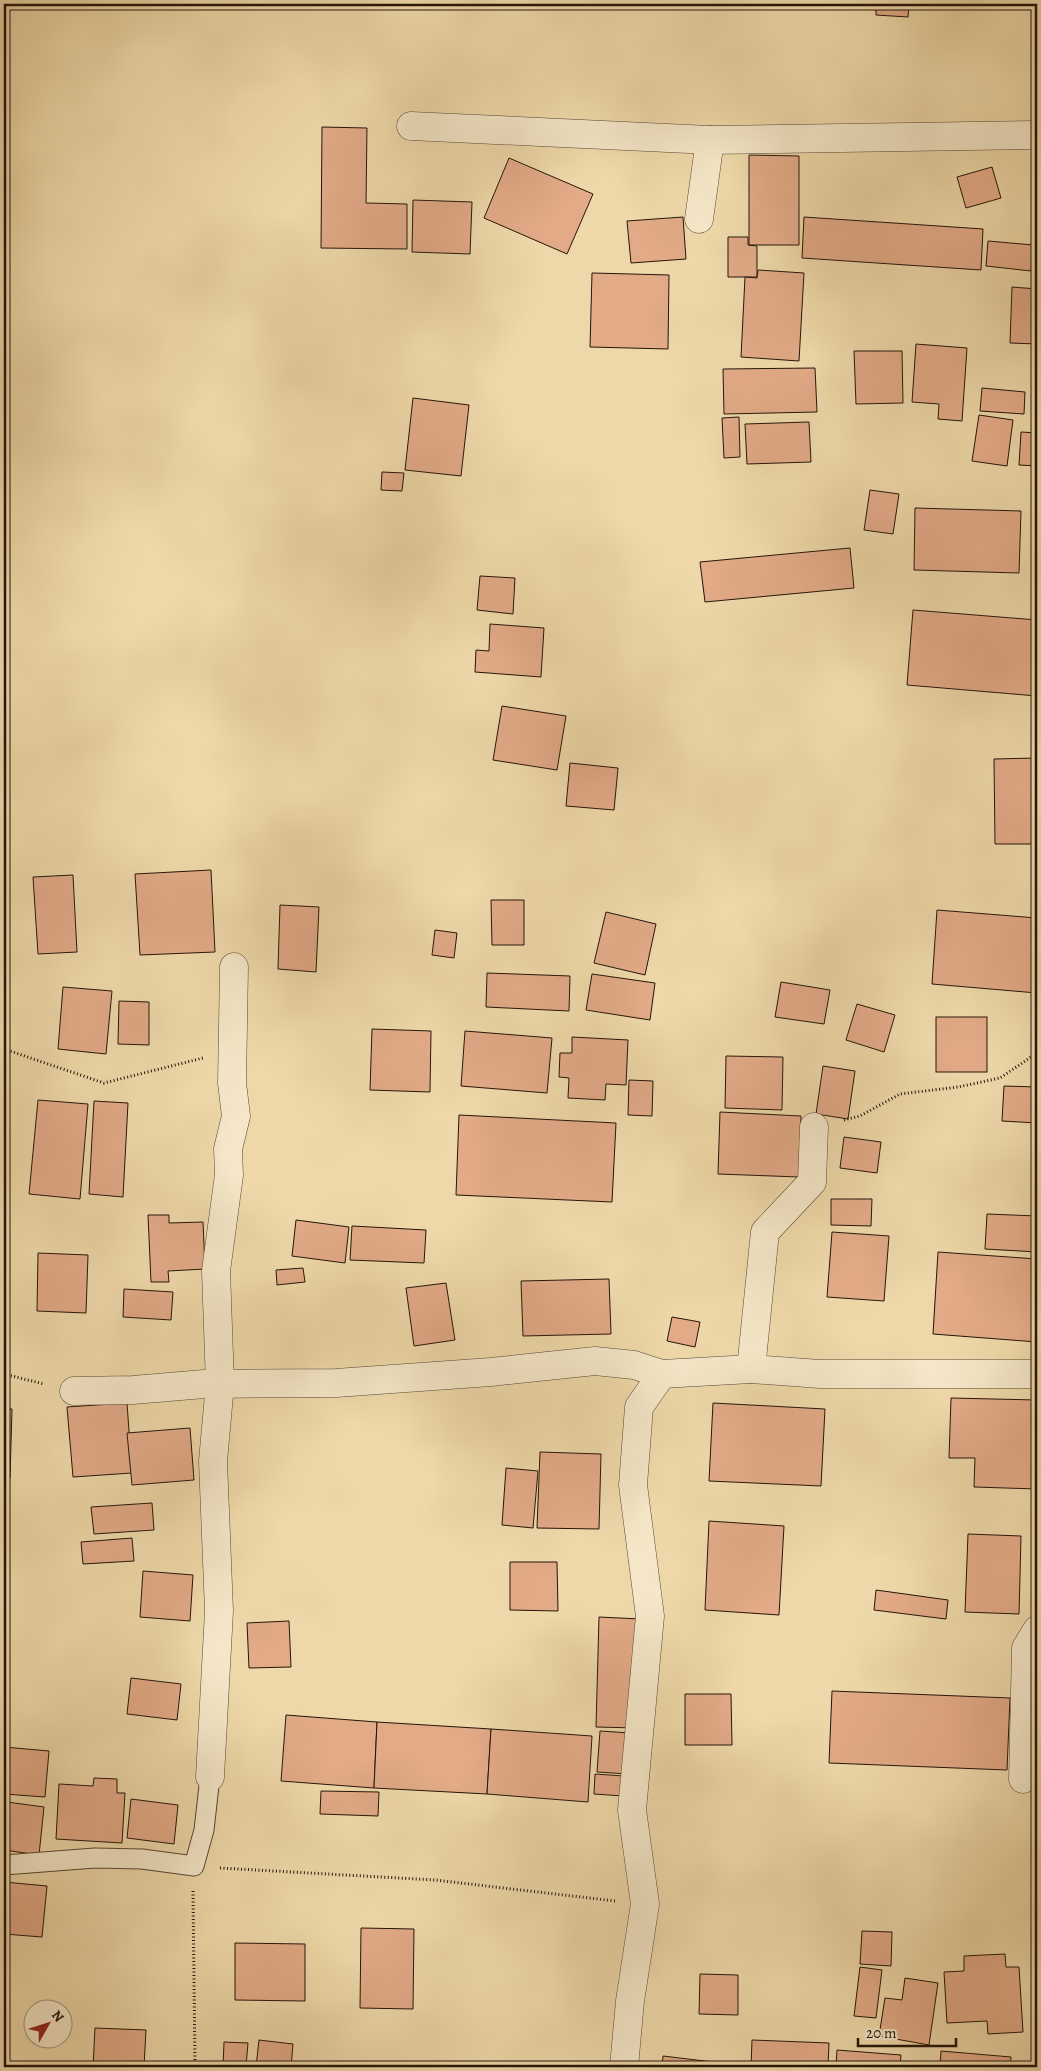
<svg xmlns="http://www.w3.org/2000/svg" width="1041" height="2071" viewBox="0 0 1041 2071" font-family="Alegreya,serif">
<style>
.building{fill:#e2aa87;stroke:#24150a}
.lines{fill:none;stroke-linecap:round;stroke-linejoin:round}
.service-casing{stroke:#564632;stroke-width:21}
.minor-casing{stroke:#564632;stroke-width:29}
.path{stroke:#24150a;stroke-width:3;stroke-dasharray:1 2.5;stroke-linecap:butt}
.service{stroke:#f4e6c7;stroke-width:19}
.minor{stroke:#f4e6c7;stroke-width:28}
</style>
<rect width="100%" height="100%" fill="#eed8a9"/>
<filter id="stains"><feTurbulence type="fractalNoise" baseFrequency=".004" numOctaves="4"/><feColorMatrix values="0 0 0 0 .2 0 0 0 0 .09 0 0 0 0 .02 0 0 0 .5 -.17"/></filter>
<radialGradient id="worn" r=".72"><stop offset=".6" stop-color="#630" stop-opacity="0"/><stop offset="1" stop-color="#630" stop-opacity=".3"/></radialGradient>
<g class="building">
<polygon points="876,4 909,4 908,17 876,15"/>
<polygon points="322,127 367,128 366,203 407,204 407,249 321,248"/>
<polygon points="749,155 799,156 799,245 749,245"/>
<polygon points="509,158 593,194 567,254 484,218"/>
<polygon points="992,167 1001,198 966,208 957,177"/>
<polygon points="413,200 472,202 470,254 412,252"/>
<polygon points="683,217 686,259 631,263 627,221"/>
<polygon points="804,217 983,229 981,270 802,258"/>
<polygon points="728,237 748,237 748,245 757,246 757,277 728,277"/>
<polygon points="988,241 1033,245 1031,271 986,266"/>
<polygon points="758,270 804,273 799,361 741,357 745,277 757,278"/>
<polygon points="592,273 669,275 668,349 590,347"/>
<polygon points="1012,287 1037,289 1037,344 1010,343"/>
<polygon points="916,344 967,348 962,421 938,419 939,404 912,402"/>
<polygon points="854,351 902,351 903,403 856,404"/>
<polygon points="815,368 817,412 724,414 723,369"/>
<polygon points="982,388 1025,392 1024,414 980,411"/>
<polygon points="413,398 469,405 461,476 405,470"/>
<polygon points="979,415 1013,420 1007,466 972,461"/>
<polygon points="739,417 740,457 724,458 722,418"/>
<polygon points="809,422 811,462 747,464 745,424"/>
<polygon points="1021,432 1037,433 1037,466 1019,465"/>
<polygon points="382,472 404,473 402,491 381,490"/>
<polygon points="870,490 899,494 893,534 864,530"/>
<polygon points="915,508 1021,511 1019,573 914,570"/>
<polygon points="850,548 854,588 705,602 700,562"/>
<polygon points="480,576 515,578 513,614 477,610"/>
<polygon points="913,610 1037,620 1037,696 907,685"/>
<polygon points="490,624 544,628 541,677 475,672 476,650 489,651"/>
<polygon points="502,706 566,716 557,770 493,760"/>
<polygon points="1037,758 1037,844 995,844 994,759"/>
<polygon points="570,763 618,768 614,810 566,806"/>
<polygon points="211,870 215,952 140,955 135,874"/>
<polygon points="73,875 77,952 38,954 33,877"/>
<polygon points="491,900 524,900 524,945 492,945"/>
<polygon points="280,905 319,907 316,972 278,969"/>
<polygon points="937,910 1037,918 1037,993 932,984"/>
<polygon points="606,912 656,924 645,975 594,963"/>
<polygon points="435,930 457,933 454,958 432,955"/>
<polygon points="487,973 570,976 569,1011 486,1007"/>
<polygon points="592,974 655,983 650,1020 586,1010"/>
<polygon points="781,982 830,990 824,1024 775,1017"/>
<polygon points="63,987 112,991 106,1054 58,1049"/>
<polygon points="119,1001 149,1002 149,1045 118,1044"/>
<polygon points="857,1004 895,1015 884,1052 846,1040"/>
<rect x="936" y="1017" width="51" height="55"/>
<polygon points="372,1029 431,1031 430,1092 370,1090"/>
<polygon points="465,1031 552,1038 547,1093 461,1086"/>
<polygon points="572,1037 628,1040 626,1085 606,1084 605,1100 568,1098 569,1078 559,1077 560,1053 572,1053"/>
<polygon points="726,1056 783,1057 782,1110 725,1108"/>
<polygon points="823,1066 855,1071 848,1119 816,1114"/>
<polygon points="629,1080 653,1081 652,1116 628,1115"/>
<polygon points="1004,1086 1037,1087 1037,1123 1002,1121"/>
<polygon points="38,1100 88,1104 80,1199 29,1194"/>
<polygon points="94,1101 128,1103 123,1197 89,1194"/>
<polygon points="720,1112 801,1116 799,1177 718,1174"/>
<polygon points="459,1115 616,1123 612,1202 456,1195"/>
<polygon points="844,1137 881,1142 877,1173 840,1168"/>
<polygon points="831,1199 872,1199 871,1226 831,1225"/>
<polygon points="987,1214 1037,1216 1037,1252 985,1249"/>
<polygon points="148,1215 169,1215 169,1223 203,1222 205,1269 168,1271 169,1282 151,1282"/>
<polygon points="296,1220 349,1227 345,1263 292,1256"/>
<polygon points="352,1226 426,1230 424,1263 350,1260"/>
<polygon points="832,1232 889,1236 884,1301 827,1297"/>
<polygon points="938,1252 1037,1259 1037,1342 933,1334"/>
<polygon points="38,1253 88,1255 86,1313 37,1311"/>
<polygon points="303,1268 305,1282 277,1285 276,1270"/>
<polygon points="609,1279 611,1334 523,1336 521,1281"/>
<polygon points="446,1283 455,1340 414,1346 406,1288"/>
<polygon points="124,1289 173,1292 171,1320 123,1317"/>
<polygon points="672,1317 700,1322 695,1347 667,1341"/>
<polygon points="951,1398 1037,1400 1037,1489 974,1487 975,1458 949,1458"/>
<polygon points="127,1403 132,1473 73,1477 67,1407"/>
<polygon points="713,1403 825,1409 821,1486 709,1481"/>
<polygon points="4,1408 12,1409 10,1478 4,1478"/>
<polygon points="190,1428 194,1480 132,1485 127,1433"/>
<polygon points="540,1452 601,1454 599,1529 537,1528"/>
<polygon points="506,1468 538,1471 533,1528 502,1525"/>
<polygon points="152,1503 154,1530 94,1534 91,1507"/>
<polygon points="709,1521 784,1526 779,1615 705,1610"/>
<polygon points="968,1534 1021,1536 1019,1614 965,1612"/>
<polygon points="132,1538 134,1561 83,1564 81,1542"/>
<polygon points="510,1562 557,1562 558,1611 510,1610"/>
<polygon points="143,1571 193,1575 190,1621 140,1617"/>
<polygon points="876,1590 948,1600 946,1619 874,1610"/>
<polygon points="599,1617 640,1619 637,1728 596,1727"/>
<polygon points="289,1621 291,1667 249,1668 247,1623"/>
<polygon points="131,1678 181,1684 177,1720 127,1714"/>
<polygon points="832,1691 1010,1698 1007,1770 829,1763"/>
<polygon points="685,1694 731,1694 732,1745 685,1745"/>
<polygon points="286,1715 377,1722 374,1788 281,1781"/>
<polygon points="377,1722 491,1729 487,1794 374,1788"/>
<polygon points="491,1729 592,1736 588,1802 487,1794"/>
<polygon points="600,1731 631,1733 628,1774 597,1772"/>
<polygon points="4,1747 49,1751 45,1797 4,1794"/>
<polygon points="595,1774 624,1776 623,1796 594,1794"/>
<polygon points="94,1778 117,1779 117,1793 125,1793 122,1843 56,1839 59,1784 93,1786"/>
<polygon points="321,1791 379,1792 378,1816 320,1814"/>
<polygon points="131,1799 178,1805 174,1844 127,1838"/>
<polygon points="7,1802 44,1807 39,1855 4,1850"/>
<polygon points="4,1882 47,1886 42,1937 4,1934"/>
<polygon points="361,1928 414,1929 413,2009 360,2008"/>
<polygon points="862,1931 892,1932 891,1966 860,1964"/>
<polygon points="235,1943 305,1944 305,2001 235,2000"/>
<polygon points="1005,1954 1006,1967 1019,1967 1023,2032 988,2034 987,2021 947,2023 944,1972 964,1971 964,1956"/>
<polygon points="860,1967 882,1970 876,2018 854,2016"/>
<polygon points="700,1974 738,1975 738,2015 699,2014"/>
<polygon points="905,1978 938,1983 929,2045 879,2036 885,1998 902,2000"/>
<polygon points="95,2028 146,2030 144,2067 93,2067"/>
<polygon points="259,2040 293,2044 291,2067 256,2067"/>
<polygon points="752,2040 829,2043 828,2067 751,2067"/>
<polygon points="224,2042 248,2043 246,2067 223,2067"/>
<polygon points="837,2050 901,2055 900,2067 836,2067"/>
<polygon points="941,2051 1011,2057 1010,2067 940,2067"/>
<polygon points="663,2056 713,2062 712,2067 662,2067"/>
</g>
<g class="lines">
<g class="service-casing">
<polyline id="service" points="4,1865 95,1858 142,1859 194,1866 204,1830 210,1777"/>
</g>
<g class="minor-casing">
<g id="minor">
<polyline points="411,126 710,140 1037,135"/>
<polyline points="699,219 710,140"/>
<polyline points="751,1369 765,1232 812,1182 814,1127"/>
<polyline points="74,1391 133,1390 204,1384 336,1383 491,1372 595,1361 634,1365 662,1374 751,1369 820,1374 1037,1374"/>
<polyline points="210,1777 219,1611 213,1461 220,1384 216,1271 229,1175 228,1149 236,1116 232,1083 234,967"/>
<polyline points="1023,1779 1026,1648 1037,1630"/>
<polyline points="624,2067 630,2001 645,1904 632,1810 650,1616 633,1485 639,1407 662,1374"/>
</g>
</g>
<g class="path">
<polyline points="4,1049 104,1083 203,1058"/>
<polyline points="844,1120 860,1116 900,1094 958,1087 1000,1078 1037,1053"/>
<polyline points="4,1374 44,1384"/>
<polyline points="220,1868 435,1880 615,1901"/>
<polyline points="193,1891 195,2067"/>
</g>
<use href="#service" class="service"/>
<use href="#minor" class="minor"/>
</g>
<rect width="1041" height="2071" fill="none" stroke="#eed8a9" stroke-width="20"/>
<rect x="5" y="5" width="1031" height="2061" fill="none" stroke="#24150a" stroke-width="2.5"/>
<rect x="10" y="10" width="1021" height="2051" fill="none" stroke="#24150a"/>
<g transform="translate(48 2024) rotate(51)"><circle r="24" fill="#f4e6c7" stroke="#a1927b"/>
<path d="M0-4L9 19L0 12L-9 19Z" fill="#8f2418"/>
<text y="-8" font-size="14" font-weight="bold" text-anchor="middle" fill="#24150a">N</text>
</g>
<path d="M858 2038v8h98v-8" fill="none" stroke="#24150a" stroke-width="2.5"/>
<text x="866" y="2038" font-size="15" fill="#24150a" stroke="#f4e6c7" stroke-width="4" paint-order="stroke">20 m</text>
<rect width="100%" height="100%" filter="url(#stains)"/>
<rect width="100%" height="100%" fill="url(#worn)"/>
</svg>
